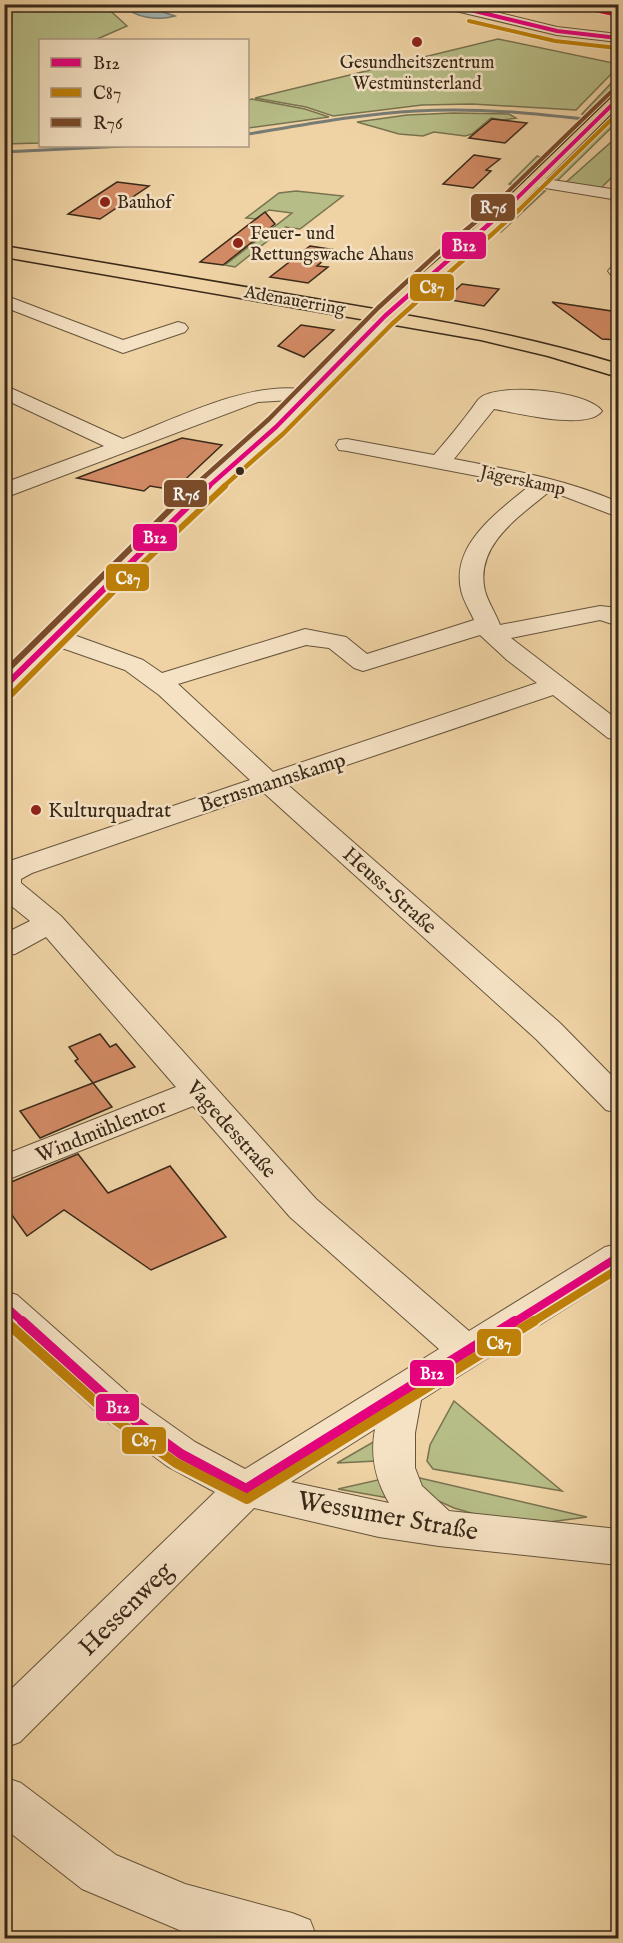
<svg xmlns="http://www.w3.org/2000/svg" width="623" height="1943" viewBox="0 0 623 1943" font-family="'IM FELL English',serif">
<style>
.green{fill:#b7bd87;stroke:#787350;stroke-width:1.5}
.water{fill:#a0b4b3;stroke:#777c75;stroke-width:1.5}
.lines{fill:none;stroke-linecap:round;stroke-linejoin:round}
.stream{stroke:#777c75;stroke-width:3}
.building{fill:#d38b65;stroke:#392919;stroke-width:1.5}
.minor-casing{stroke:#66543c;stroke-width:2}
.major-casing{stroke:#392919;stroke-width:3}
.minor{fill:#f5e2c4;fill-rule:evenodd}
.major{fill:#efd3a4;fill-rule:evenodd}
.bus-1-far4-casing{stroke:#f5e2c4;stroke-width:6}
.bus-1-far3-casing{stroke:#f5e2c4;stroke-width:8}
.bus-1-far2-casing{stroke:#f5e2c4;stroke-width:10}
.bus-1-far1-casing{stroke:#f5e2c4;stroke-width:13}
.bus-1-casing{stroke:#f5e2c4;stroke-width:15}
.bus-2-far4-casing{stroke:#f5e2c4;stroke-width:6}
.bus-2-far3-casing{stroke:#f5e2c4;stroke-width:8}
.bus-2-far2-casing{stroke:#f5e2c4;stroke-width:10}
.bus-2-far1-casing{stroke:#f5e2c4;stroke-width:13}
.bus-2-casing{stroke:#f5e2c4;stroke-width:15}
.bus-3-far2-casing{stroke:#f5e2c4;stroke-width:6}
.bus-3-far1-casing{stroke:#f5e2c4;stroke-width:8}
.bus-3-casing{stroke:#f5e2c4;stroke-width:10}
.bus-4-casing{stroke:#f5e2c4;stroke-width:6}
.bus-1-far4{stroke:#e5007d;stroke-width:4}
.bus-1-far3{stroke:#e5007d;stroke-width:4.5}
.bus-1-far2{stroke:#e5007d;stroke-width:6}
.bus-1-far1{stroke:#e5007d;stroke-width:8}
.bus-1{stroke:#e5007d;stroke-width:10}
.bus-2-far4{stroke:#be8008;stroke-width:4}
.bus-2-far3{stroke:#be8008;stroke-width:4.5}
.bus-2-far2{stroke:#be8008;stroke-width:6}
.bus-2-far1{stroke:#be8008;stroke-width:8}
.bus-2{stroke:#be8008;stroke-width:10}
.bus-3-far2{stroke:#7a4b2a;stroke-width:4}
.bus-3-far1{stroke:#7a4b2a;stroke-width:4.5}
.bus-3{stroke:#7a4b2a;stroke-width:6}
.bus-4{stroke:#e4002b;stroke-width:4}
.poi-dot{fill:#8f2418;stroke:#f5e2c4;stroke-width:2}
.bus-dot{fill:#392919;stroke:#f5e2c4;stroke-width:2}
.labels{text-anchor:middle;stroke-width:5;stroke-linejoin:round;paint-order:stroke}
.far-poi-label{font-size:18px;fill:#392919;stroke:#f5e2c4;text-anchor:start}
.far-street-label{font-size:18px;fill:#392919;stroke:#f5e2c4}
.street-label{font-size:21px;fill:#392919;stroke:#f5e2c4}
.poi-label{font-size:21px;fill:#392919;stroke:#f5e2c4;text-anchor:start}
.near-street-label{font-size:26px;fill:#392919;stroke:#f5e2c4}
.line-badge{stroke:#f5e2c4;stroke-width:2}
.badge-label{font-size:16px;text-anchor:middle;font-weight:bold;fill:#fff}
</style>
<rect width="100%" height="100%" fill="#efd3a4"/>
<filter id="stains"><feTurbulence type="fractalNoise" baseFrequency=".00333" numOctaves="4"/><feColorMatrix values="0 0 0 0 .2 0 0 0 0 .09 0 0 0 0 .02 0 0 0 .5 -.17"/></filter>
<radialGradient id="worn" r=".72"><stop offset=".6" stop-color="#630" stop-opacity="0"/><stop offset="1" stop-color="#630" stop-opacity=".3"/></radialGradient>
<g class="green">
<polygon points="5,4 104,5 127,26 95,40 40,40 40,143 5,144"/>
<polygon points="498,39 618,64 618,67 576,110 472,104 422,105 333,116 306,107 255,98"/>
<path d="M 618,76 C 619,93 603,103 591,115 L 582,114 Z"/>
<polygon points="252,99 305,109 329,117 248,128 248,100"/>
<polygon points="453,113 509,114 516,118 503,120 491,118 472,134 465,136 434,132 423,136 399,134 357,122 407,115"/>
<polygon points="605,123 615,124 557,181 545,179"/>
<polygon points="618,136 618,171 600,189 564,184"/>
<polygon points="537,156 546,159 518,185 509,184"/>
<polygon points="534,190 545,191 501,232 494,231"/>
<polygon points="296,191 343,196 300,229 285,227 235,267 225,265 292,213 269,210 256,219 246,218 279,193"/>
<polygon points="454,1401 562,1491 433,1469 427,1461 430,1445"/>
<polygon points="375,1441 376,1461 337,1463"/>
<polygon points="407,1475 587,1517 534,1524 488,1518 454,1508 425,1495"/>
<polygon points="382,1479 394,1499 338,1489"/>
</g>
<path class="water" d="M 123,5 L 156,5 L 151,8 L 175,16 C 159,21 134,18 123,5 Z"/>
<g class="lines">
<g class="stream">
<path d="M 248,134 C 304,125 360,114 416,111 C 484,107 551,115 618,123"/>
<polyline points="4,152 125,146"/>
</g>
</g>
<g class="building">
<polygon points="492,119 527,123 505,143 469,138"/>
<polygon points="474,155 500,159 486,170 491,171 473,188 443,184"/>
<polygon points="117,182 149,186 100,219 68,214"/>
<polygon points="265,212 275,224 223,265 200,262"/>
<polygon points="310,246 336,250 317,266 328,267 308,283 270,277"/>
<polygon points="462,284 499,289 484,306 446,299"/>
<polygon points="552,302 618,312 618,340 602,339"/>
<polygon points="301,325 334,330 304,357 278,346"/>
<polygon points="182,438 222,445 174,490 150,486 144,491 77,478"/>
<polygon points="100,1034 110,1047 116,1044 135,1067 93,1083 75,1061 78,1059 69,1047"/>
<polygon points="93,1083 112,1107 40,1138 20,1111"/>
<polygon points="78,1154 108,1193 170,1166 226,1237 151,1270 64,1210 27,1236 4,1204 4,1185"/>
</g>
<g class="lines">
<g class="minor-casing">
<g id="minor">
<polygon points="438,4 463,4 557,27 618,34 618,42 557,35 439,7"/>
<polygon points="533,177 618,190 618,200 527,185 525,182 527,179"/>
<polygon points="618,265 618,276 611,275 608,271 612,266"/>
<polygon points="4,295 123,340 178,322 185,324 188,328 185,332 123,353 4,307"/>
<path d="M 385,310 L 392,312 L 394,316 L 392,320 L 283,431 L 236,473 L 71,634 L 143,660 L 162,673 L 305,629 L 346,637 L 367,654 L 474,620 C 470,611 463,600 461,590 C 451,544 498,512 529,486 L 347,451 L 339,450 L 336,445 L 339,440 L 347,439 L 434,455 C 446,441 458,427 469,412 C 473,408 476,401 480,398 C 500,382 588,391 602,411 C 588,431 517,413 494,409 L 454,459 C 511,470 565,479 618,502 L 618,517 L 550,491 C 520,516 474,545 485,591 C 488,602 496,614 500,625 L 600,606 L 618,608 L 618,626 L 600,620 L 511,638 L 618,720 L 618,740 L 608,738 L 553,695 L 288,785 L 560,1023 L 618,1082 L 618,1113 L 606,1110 L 536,1039 L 264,793 L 32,873 L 21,879 L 21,883 L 61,916 L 316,1199 L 469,1331 L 605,1247 L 618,1244 L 618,1275 L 421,1400 L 415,1433 L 415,1468 L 422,1486 L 449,1511 L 618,1529 L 618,1565 L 439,1546 L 379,1537 L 254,1508 L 20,1742 L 4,1748 L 4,1696 L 215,1492 L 167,1466 L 109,1423 L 4,1328 L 4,1291 L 17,1295 L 137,1401 L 195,1442 L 245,1469 L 439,1349 L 290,1217 L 193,1106 L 4,1181 L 4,1155 L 176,1087 L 46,937 L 15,954 L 4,956 L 4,934 L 30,921 L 4,900 L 4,863 L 250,780 L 159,695 L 125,670 L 59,647 L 13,694 L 4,696 L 4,673 L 104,574 L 291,400 L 258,402 L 4,498 L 4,483 L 104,446 L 4,399 L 4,385 L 123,439 C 175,419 247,382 301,389 L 378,312 ZM 480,635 L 507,660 L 537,683 L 273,772 L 178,684 L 306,645 L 329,648 L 354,668 L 363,671 ZM 375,1429 C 370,1456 375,1479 389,1503 L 291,1482 Z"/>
<polygon points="4,1777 21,1783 116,1855 185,1884 292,1913 310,1920 317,1938 206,1938 184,1932 82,1889 4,1828"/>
</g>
</g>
<g class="major-casing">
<path id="major" d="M 618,94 L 618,107 L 504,221 L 399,314 C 474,327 546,342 618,364 L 618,377 L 548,356 L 481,340 L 4,257 L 4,246 L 380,310 L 492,213 L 613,96 Z"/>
</g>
<use href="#minor" class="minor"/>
<use href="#major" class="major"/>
<g class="bus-1-far4-casing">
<g id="bus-1-far4">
<polyline points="446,4 557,31 618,38"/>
<polyline points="504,211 618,99"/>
</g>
</g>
<g class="bus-1-far3-casing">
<polyline id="bus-1-far3" points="208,487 276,427 385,316 505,210"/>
</g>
<g class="bus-1-far2-casing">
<polyline id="bus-1-far2" points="4,687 209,486"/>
</g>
<g class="bus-1-far1-casing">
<g id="bus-1-far1">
<polyline points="4,1305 24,1323"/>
<polyline points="513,1323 618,1257"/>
</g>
</g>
<g class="bus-1-casing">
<g id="bus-1">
<polyline points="22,1321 123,1412 181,1454 246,1489"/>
<polyline points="246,1489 515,1321"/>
</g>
</g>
<g class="bus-2-far4-casing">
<g id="bus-2-far4">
<polyline points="469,21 555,41 617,48"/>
<polyline points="518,211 618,113"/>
</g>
</g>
<g class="bus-2-far3-casing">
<polyline id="bus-2-far3" points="223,487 283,434 392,324 519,210"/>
</g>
<g class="bus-2-far2-casing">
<polyline id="bus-2-far2" points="11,695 119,586 225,486"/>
</g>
<g class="bus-2-far1-casing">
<g id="bus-2-far1">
<polyline points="4,1320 7,1323"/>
<polyline points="531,1323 618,1269"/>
</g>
</g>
<g class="bus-2-casing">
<polyline id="bus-2" points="5,1321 117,1421 176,1463 247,1499 534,1321"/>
</g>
<g class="bus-3-far2-casing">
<polyline id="bus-3-far2" points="488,211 611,92"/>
</g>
<g class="bus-3-far1-casing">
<polyline id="bus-3-far1" points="193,487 269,419 378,308 438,253 490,210"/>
</g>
<g class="bus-3-casing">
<polyline id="bus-3" points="4,673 194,486"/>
</g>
<g class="bus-4-casing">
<polyline id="bus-4" points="567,4 618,15"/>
</g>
<use href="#bus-1-far4" class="bus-1-far4"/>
<use href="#bus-1-far3" class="bus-1-far3"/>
<use href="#bus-1-far2" class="bus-1-far2"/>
<use href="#bus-1-far1" class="bus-1-far1"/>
<use href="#bus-1" class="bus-1"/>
<use href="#bus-2-far4" class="bus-2-far4"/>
<use href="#bus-2-far3" class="bus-2-far3"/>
<use href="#bus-2-far2" class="bus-2-far2"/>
<use href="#bus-2-far1" class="bus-2-far1"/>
<use href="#bus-2" class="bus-2"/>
<use href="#bus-3-far2" class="bus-3-far2"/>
<use href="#bus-3-far1" class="bus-3-far1"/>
<use href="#bus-3" class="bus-3"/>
<use href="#bus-4" class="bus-4"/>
</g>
<g class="poi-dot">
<circle cx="417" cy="42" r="6"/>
<circle cx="105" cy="202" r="6"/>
<circle cx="238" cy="243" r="6"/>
<circle cx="36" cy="810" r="6"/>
</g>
<circle class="bus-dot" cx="240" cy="471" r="5"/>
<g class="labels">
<g class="far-poi-label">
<text x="417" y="68" text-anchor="middle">Gesundheitszentrum<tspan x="417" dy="21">Westmünsterland</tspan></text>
<text x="117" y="208">Bauhof</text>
<text x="250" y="239">Feuer- und<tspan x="250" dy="21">Rettungswache Ahaus</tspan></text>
</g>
<g class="far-street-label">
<text transform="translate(295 300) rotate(10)" y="6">Adenauerring</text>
<text transform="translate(523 480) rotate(12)" y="6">Jägerskamp</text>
</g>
<g class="street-label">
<text transform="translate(272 782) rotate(-18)" y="7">Bernsmannskamp</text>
<text transform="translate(390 890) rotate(42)" y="7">Heuss-Straße</text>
<text transform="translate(232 1129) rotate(48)" y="7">Vagedesstraße</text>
<text transform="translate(101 1130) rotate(-22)" y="7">Windmühlentor</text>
</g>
<g class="poi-label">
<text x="48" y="817">Kulturquadrat</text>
</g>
<g class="near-street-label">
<text transform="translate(388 1515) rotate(10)" y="9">Wessumer Straße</text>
<text transform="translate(125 1608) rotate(-45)" y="9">Hessenweg</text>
</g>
</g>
<g class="line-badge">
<rect x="470" y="193" width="46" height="29" rx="6" fill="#7a4b2a"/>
<rect x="441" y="231" width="46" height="29" rx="6" fill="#e5007d"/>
<rect x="409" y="273" width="46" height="29" rx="6" fill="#be8008"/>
<rect x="163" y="479" width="45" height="29" rx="6" fill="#7a4b2a"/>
<rect x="132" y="523" width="46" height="29" rx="6" fill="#e5007d"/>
<rect x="105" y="563" width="45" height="29" rx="6" fill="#be8008"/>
<rect x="476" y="1328" width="46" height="29" rx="6" fill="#be8008"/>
<rect x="409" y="1359" width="46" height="28" rx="6" fill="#e5007d"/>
<rect x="95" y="1393" width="45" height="29" rx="6" fill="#e5007d"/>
<rect x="121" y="1426" width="46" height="29" rx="6" fill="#be8008"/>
</g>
<g class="badge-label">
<text x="493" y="213">R76</text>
<text x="464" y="251">B12</text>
<text x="432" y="293">C87</text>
<text x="186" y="500">R76</text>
<text x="155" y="543">B12</text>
<text x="128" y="584">C87</text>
<text x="499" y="1349">C87</text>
<text x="432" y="1379">B12</text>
<text x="118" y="1413">B12</text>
<text x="144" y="1446">C87</text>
</g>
<rect width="623" height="1943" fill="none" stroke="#efd3a4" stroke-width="24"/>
<rect x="6" y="6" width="611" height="1931" fill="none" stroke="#392919" stroke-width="3"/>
<rect x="12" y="12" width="599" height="1919" fill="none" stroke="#392919" stroke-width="1.5"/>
<rect x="39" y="39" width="210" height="108" fill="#f5e2c4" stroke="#aa9880" stroke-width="1.5"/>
<rect x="51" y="58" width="30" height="9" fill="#e5007d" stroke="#aa9880" stroke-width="1.5"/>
<text x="93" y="69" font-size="18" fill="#392919">B12</text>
<rect x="51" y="88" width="30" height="9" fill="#be8008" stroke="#aa9880" stroke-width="1.5"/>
<text x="93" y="99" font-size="18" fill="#392919">C87</text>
<rect x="51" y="118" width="30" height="9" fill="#7a4b2a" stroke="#aa9880" stroke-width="1.5"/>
<text x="93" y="129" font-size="18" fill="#392919">R76</text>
<rect width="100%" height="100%" filter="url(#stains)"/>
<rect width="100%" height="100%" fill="url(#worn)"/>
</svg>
